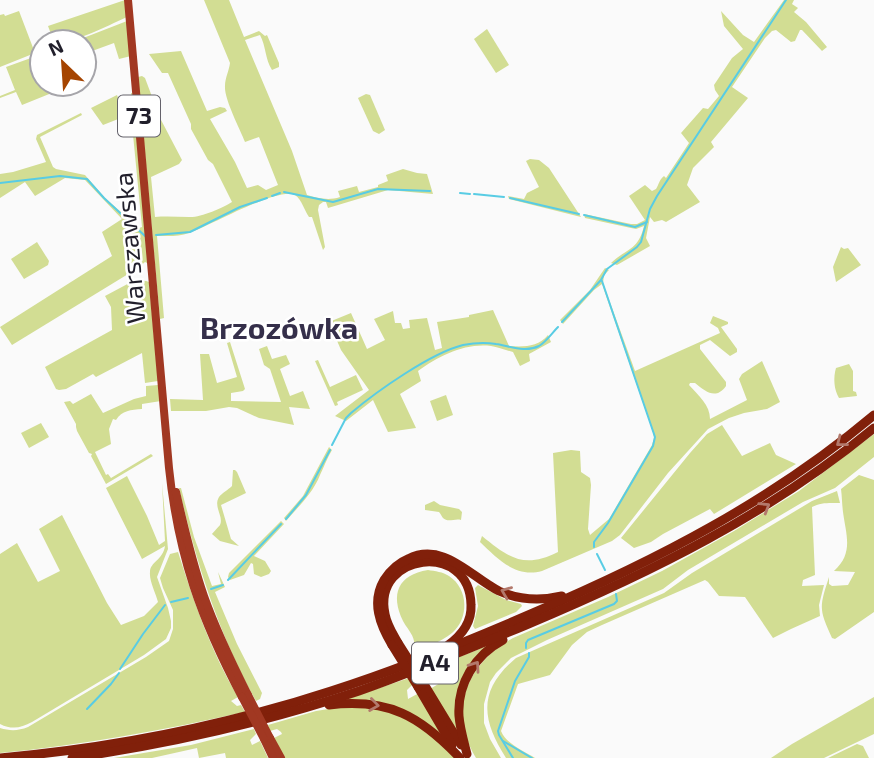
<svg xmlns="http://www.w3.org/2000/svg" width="874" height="758" viewBox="0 0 874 758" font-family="'Exo 2',sans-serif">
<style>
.green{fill:#d2dd93}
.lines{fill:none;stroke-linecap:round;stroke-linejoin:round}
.stream{stroke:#58cce4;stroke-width:2}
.primary{stroke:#a13822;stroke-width:8}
.motorway{stroke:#81200a;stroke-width:9}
.primary-bridge{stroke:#a13822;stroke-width:8}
.motorway-bridge{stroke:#81200a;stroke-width:9}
.oneway{stroke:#b3796c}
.labels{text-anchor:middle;stroke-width:5;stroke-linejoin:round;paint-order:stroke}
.shield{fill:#fff;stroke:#64626b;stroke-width:2}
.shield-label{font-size:24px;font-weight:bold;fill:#211f2b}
.street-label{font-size:26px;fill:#211f2b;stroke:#fff}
.quarter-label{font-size:30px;font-weight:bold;fill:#352f4a;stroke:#fff}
</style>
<rect width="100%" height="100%" fill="#fafafa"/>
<g class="green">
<path d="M 125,0 L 127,17 C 104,27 79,42 54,42 L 48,26 Z"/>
<path d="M 204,0 L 229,0 L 244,37 L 259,31 L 265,36 L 267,35 L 279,63 L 279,67 L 272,70 C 265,59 266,46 260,35 L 245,40 L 292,151 L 307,195 C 318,198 328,201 340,197 L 338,191 L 357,186 L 359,192 L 378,187 L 378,185 L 388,181 L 386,175 L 403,169 L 417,173 L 427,174 L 433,194 L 388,190 L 328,208 L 326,202 L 323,202 L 319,205 L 318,210 L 325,247 L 323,250 L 312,217 L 309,217 C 304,210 302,200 295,195 C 279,186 208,227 189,233 C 179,237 167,236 157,236 L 164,318 L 160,319 L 138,77 L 142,76 L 145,78 L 160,118 L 182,160 L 179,164 L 151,177 L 155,217 C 167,216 178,217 189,217 C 199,218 223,208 232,202 L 213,164 L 208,160 L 191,129 L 191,124 L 168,73 L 162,73 L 149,54 L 181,51 L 207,111 L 220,107 L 225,108 L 227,111 L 210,119 L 235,162 L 247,188 L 258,185 L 266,190 L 278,185 L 259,137 L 245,142 C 240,129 224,99 225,86 C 225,78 229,71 230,63 Z"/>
<path d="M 784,0 L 794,0 L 792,4 L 798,8 L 794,12 L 806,22 L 827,47 L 822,51 L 802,30 L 800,30 L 795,41 L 791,42 L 776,30 L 772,31 L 765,38 L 732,87 L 748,98 L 711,142 L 714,147 L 693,168 L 687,185 L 700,202 L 666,222 L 662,220 L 654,222 L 650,217 L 646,238 L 650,246 L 617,265 L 611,263 C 627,248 638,251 644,226 L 636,229 L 631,228 L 585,218 L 584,214 L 631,224 L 637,224 L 645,220 L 629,196 L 645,185 L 652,191 L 656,189 C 659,184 659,180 664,176 L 666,178 L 689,143 L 681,133 L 703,108 L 708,109 L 719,96 L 715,90 L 714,85 L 732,58 L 743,49 L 724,26 L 721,11 L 743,35 L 754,42 Z"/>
<polygon points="19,11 35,53 0,67 0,15 4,14 5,16"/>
<polygon points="127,21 131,56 119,59 114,43 84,54 84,42 73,42"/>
<polygon points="487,29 509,65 496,73 474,39"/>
<polygon points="42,54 42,84 74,84 22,105 16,92 0,98 0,96 15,90 6,67"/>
<polygon points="131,93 132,93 150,259 147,263 145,262 138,268 12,345 0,327 112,256 102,232 122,219 85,180 65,178 35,196 25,182 0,198 0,174 13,172 46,162 36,139 37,135 81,113 82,115 40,137 53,167 56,169 85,175 105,198 139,228 142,227 131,114 103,125 91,108 117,95 124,114 132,111"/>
<polygon points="366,94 370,95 385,130 379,134 373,131 358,98"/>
<polygon points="530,159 539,160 549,168 581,217 509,199 508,196 524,199 527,193 539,187 526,161"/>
<polygon points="37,242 49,261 48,265 24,279 11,259"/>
<polygon points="841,247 844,249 848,248 861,265 836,282 833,267"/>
<path d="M 605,268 L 609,270 L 604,275 L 603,283 L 635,371 L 720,333 L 718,328 L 710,323 L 713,316 L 728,322 L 728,324 L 721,327 L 737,349 L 737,352 L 730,356 L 710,340 L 700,345 L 700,349 L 726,382 L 726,386 C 716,400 706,392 695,383 L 690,383 L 689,385 C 699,396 710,405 710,419 L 747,400 L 739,379 L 742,374 L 762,361 L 780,402 L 767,409 L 744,413 L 729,418 L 708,429 L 668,473 L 620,535 L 612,541 L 542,571 C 515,578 498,559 480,542 L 482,536 C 509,558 524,569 558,552 L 553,453 L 571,450 L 580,451 L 581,472 L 590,478 L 591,485 L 588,529 L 590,535 L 609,519 L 652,445 L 654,438 L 653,432 L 602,284 L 594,290 L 563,324 L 560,320 L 590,290 Z"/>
<polygon points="135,280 146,281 149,282 158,381 145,383 142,353 96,377 93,374 66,389 59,390 56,389 45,367 112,330 111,307 105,296"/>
<path d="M 493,310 L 509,346 C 524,347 538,347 548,335 L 551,342 L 529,354 L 530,361 L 520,366 L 513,352 C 505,350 498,347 491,346 C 464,343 439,356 418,371 L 421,381 L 400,394 L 416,428 L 388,432 L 373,400 L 346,421 L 335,416 L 369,390 L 341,350 L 329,322 L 351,313 L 367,349 L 385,340 L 374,319 L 393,311 L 395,323 L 401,323 L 403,329 L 410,328 L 409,320 L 427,318 L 435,350 L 442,348 L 437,322 L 469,317 L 469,315 Z"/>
<polygon points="230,342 245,389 243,391 231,393 231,401 281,402 270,369 264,365 259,349 267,346 272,359 286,355 290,364 280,369 290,396 303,391 310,409 289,407 294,425 259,418 237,408 229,407 206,411 171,411 170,399 203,400 200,354 209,354 217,383 237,377 227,343"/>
<polygon points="318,360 330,387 356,375 363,390 337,402 338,405 335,406 315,361"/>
<path d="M 849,364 L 853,371 L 853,391 L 856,392 L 857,396 L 839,398 C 834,390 833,378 836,368 Z"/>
<path d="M 158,385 L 161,401 L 142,404 L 142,409 C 131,410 122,410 116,420 L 113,419 L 109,429 L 111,444 L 95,452 L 106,475 L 108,474 L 111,478 L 151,454 L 153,456 L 106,484 L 91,456 L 92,454 L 89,453 L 77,431 L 76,427 L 76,424 L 64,402 L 70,401 L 73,404 L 91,394 L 103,413 L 134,399 L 146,396 L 146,386 Z"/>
<polygon points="446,395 453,415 437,421 430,401"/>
<polygon points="41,423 49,437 29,448 21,433"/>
<polygon points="722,425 742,456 770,443 776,455 796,464 714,514 710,509 663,534 651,542 634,548 621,538 690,453 707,434"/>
<path d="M 874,434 L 874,457 L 835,488 L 803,502 L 688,570 L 663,589 L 547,640 L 511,658 L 496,673 L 490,682 L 484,704 L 484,723 L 490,739 L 501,758 L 476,758 C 447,711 467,663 513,638 L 608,597 L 662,571 L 734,531 L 799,491 Z"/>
<path d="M 329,447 L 332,450 C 327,458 324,467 320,475 C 313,493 298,507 286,521 L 284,518 L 303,496 Z"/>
<path d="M 233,470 L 235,470 L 237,472 L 246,493 L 221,505 L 231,539 L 239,546 L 220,541 L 212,534 C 213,533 219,526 220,525 C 224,516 213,507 219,497 C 222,493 228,490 232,486 Z"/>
<path d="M 859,475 L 874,480 L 874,612 L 835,639 L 832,638 C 819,609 819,608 829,577 L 829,584 L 832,586 L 848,585 L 855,572 L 834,571 C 854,553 846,535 843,512 C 842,504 842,497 841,489 Z"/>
<path d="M 127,476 L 147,516 L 159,545 L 165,541 L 162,483 L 168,549 L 157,577 L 168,608 L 171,621 L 171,628 L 166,639 L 144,655 L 32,722 C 21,728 12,730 0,724 L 0,554 L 17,543 L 38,582 L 60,571 L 39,529 L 62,515 L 107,603 L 121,625 L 144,616 L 158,602 C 156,594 149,581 150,572 C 150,562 163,560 165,546 L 142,559 L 106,488 Z"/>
<path d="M 179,488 L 181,488 L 194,537 L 212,586 L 221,584 L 218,572 L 225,587 L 215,592 L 237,644 L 262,693 L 260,699 L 256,701 C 219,635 196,562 179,488 Z"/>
<path d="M 837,491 L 840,503 C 830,503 821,502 812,507 L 815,575 L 803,580 L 802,586 L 824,585 L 819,605 L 820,616 L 791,629 L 773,638 L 745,597 L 719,596 L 708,582 L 705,580 L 602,625 L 587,632 L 572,645 L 550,675 L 518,684 L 501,731 C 506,744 524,751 535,758 L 506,758 C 481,719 478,690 516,658 L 664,593 L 692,573 L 812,501 Z"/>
<path d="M 434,501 L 440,505 L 459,509 L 462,512 L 461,520 C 455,518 448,523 443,518 C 442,517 441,514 439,512 L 425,510 L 425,505 Z"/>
<polygon points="281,521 284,524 254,556 265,561 271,571 269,574 261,577 254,574 253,564 251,563 244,575 230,580 228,577 229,573"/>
<path d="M 178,552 C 194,602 211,652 238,697 L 231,701 L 237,706 L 241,705 L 245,712 C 164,730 83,745 0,753 L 0,728 C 10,731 18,731 28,727 L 146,657 L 169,641 L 173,629 L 173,610 L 163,588 L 160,578 L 170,554 Z"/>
<path d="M 428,570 C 435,571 443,572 449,576 C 469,589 469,619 452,633 C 441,642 424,648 412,654 L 411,651 C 413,647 415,646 414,641 C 413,634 406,627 403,621 C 390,594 398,575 428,570 Z"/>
<polygon points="478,585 506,600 521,604 522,606 516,612 475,629 473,626 478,606 475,588"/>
<polygon points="489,645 462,682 462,740 430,689 440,683 433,678 424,680 420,673"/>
<polygon points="409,678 413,684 407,690 408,699 419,693 449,743 424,722 344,700"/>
<polygon points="874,697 874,734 824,758 771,758 792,744"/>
<polygon points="353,705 391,711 427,730 455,758 284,758 274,738 282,734 281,732 277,729 270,731 268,725 316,711"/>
<polygon points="254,729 256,734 250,740 252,745 260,741 268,758 226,758 225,753 199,758 197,748 152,758 114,758 191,745"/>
<polygon points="857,744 863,746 869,758 828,758"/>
</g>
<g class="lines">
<g class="stream">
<polyline points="0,183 60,176 87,179 104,198 145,236"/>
<polyline points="284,192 333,202 378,189 430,191"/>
<polyline points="460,193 470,194"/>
<polyline points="474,194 504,197"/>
<polyline points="272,196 280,193"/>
<polyline points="510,198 579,214"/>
<polyline points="584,215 635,227 647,222"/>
<polyline points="156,235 190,232 240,207 267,198"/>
<polyline points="562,322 601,280 607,269 637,247 641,242 650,209 657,196 786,0"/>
<path d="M 332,445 L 346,418 L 351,413 C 377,391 431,353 463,345 C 473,343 485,342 496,344 C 510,346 525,353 539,346 C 546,342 552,333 558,327"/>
<polyline points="286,519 306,495 330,450"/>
<polyline points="594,547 594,542 608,523 653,446 655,437 602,281"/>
<polyline points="597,554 605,570"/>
<polyline points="228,580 281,524"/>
<polyline points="211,589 223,585"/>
<polyline points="171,602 188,598"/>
<polyline points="526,648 526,643 528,640 614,604 617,601 616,594"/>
<polyline points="120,669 143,634 165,605"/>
<polyline points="87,709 111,684 119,673"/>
<polyline points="503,741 532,758"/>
<polyline points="513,758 499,735 498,731 515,681 529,657 529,653"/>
</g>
<g class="primary">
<path d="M 128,0 L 169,468 C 178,555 201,620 242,697"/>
<path d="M 176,492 C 184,527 192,562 204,596 C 216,630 232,663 248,695"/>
<polyline points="270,738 281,758"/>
<polyline points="264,739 273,758"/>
</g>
<g class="motorway">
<path d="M 398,643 C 393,634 387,625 385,614 C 372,553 470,540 471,605 C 472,623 461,636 447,646"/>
<path d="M 392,645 C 380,625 371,602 384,580 C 390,571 398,563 408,559 C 443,541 471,577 499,591 C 519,600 541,601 562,596"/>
<polyline points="424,684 461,745"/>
<polyline points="418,687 452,745"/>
<path d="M 329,705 C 389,698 420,716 460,758"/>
<path d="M 467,754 C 464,742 460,729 459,716 C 457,684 475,655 503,640"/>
<path d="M 0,758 C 112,748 224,726 331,691 C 400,669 466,642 533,613 C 655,561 772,501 874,415"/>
<path d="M 72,758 C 169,744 266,722 359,691 C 416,671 471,648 526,625 C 650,573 770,514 874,428"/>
</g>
<g class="primary-bridge">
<polyline points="248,695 270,738"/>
<polyline points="242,697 264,739"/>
</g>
<g class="motorway-bridge">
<polyline points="398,643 424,684"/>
<polyline points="392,645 418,687"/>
</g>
</g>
<defs><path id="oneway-chevron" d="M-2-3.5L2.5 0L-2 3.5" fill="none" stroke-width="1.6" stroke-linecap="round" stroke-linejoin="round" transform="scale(1.75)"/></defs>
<g class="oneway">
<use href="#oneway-chevron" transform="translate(841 442) rotate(142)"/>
<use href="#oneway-chevron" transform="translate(765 507) rotate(-32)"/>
<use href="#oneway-chevron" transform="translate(506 592) rotate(-158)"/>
<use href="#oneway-chevron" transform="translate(475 666) rotate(-55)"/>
<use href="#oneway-chevron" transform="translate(374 705) rotate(8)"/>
</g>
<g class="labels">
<g class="shield">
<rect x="118" y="95.5" width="42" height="41" rx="5"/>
<rect x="412" y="642.5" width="46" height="41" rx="5"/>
</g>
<g class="shield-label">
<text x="139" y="124">73</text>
<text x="435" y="671">A4</text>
</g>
<g class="street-label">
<text transform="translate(130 248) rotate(-95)" y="9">Warszawska</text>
</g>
<g class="quarter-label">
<text x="279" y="339">Brzozówka</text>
</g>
</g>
<g transform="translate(63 63) rotate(335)"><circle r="33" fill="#ffffff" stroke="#a6a5aa" stroke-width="2"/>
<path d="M0-5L12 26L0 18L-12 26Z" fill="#a54400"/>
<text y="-10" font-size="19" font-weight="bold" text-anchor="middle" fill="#211f2b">N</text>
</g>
</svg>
